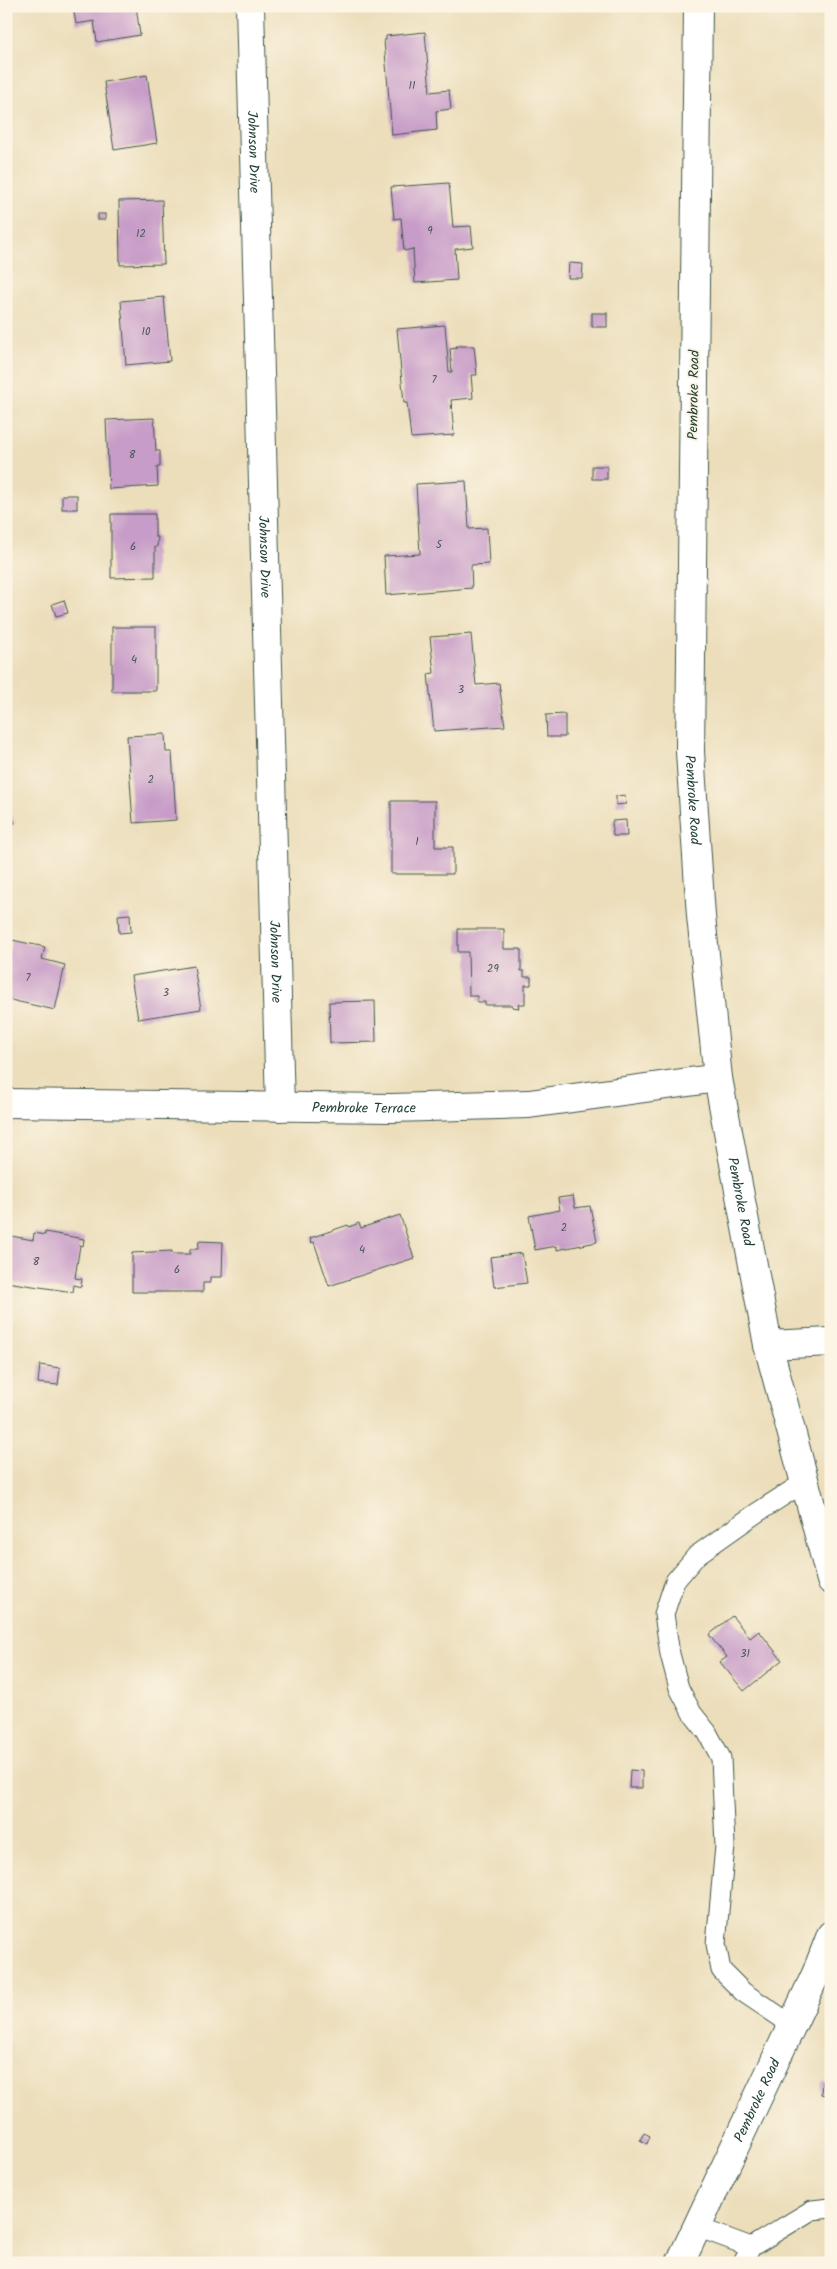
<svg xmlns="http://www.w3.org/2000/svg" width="837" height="2269" viewBox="0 0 837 2269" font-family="Kalam,sans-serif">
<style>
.building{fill:#c79cc8}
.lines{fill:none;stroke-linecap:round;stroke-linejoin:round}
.service-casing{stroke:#3e5548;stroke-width:21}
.minor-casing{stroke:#3e5548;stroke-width:30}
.tertiary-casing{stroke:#3e5548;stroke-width:30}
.secondary-casing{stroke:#3e5548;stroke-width:30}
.service{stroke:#fff;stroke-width:19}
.minor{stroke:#fff;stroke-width:28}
.tertiary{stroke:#fff;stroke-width:28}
.secondary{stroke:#fff;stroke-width:28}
.labels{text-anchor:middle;stroke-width:4;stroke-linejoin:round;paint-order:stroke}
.number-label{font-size:11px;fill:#495559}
.street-label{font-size:14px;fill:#1f3d34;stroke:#fcf5e5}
</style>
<rect width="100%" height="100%" fill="#fcf5e5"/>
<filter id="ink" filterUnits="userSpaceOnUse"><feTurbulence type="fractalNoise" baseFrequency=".02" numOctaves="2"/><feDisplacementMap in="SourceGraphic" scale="10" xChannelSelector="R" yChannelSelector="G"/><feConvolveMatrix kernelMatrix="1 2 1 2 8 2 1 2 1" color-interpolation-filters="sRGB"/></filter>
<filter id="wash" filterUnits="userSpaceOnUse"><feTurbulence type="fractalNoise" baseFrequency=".0096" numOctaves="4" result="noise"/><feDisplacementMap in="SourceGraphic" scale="20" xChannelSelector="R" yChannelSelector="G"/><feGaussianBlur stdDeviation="1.12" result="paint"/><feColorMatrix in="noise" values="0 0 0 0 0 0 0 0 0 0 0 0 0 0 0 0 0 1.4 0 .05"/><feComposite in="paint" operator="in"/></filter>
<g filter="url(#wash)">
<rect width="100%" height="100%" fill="#ecdebb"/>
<g id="blocks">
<g class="building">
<polygon points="73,6 136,6 140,35 97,42 94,21 76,24"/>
<polygon points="425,32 430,92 449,90 451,109 436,111 437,130 392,135 384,40 386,40 386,36"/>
<polygon points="147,75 157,143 114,150 104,82"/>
<polygon points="449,183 453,227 471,226 473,247 455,249 457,280 415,283 413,249 404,251 401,218 394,219 391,187"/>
<polygon points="162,200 164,264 120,265 119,201"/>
<rect x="98" y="214" width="7" height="6"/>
<polygon points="569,263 583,264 582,278 568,278"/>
<polygon points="164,297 170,361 126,365 121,301"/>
<rect x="592" y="313" width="15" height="14"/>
<polygon points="445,325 449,372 452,372 450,349 457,348 456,346 474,346 477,375 471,375 473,398 451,400 454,435 411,438 407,403 404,403 397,329"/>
<polygon points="154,418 156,451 160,451 160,467 157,467 158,486 109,489 106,420"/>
<rect x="592" y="466" width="15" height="13"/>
<polygon points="466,481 469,529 487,528 489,564 471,565 472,588 386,595 384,556 420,554 416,484"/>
<rect x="62" y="495" width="15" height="14"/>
<polygon points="111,514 155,514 155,537 158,537 157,547 155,547 155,577 111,578"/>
<polygon points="64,600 68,613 56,616 52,604"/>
<rect x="112" y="627" width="44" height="64"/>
<polygon points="471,634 476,685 499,683 505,726 434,731 428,674 434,673 430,637"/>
<polygon points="565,714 565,737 547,737 546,715"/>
<polygon points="165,734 166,752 172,752 176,820 133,823 127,736"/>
<polygon points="625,795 626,804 616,805 616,796"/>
<polygon points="391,801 435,801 435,847 453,847 453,874 391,874"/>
<polygon points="10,813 15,823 6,828 6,815"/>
<polygon points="626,820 627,836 613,836 612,821"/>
<polygon points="130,914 131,932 119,933 118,915"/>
<polygon points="458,929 504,929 504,949 521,949 521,971 524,971 524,977 531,977 531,985 525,985 525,1004 518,1004 519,1008 512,1007 512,1005 485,1005 485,1002 477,1002 477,996 469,996 468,952 458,952"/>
<polygon points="12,940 45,947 42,959 65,965 55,1010 6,999 6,950 9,951"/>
<polygon points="194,966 201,1009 138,1019 131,976"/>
<polygon points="375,1001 376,1042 330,1043 329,1002"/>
<polygon points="573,1196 575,1208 590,1206 597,1242 557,1250 557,1246 535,1250 529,1216 560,1210 558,1198"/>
<polygon points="400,1215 414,1258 329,1286 314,1242 311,1243 310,1238 348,1225 349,1227 359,1223 361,1228"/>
<polygon points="45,1232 84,1239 83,1246 80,1245 75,1278 82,1279 81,1287 74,1285 73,1292 6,1282 6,1235 33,1240 34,1233 45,1235"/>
<polygon points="199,1241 223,1242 222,1277 210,1277 210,1283 203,1283 203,1292 132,1292 132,1253 172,1251 172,1254 190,1254 190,1249 198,1249"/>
<polygon points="522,1253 527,1283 494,1287 490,1257"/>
<polygon points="40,1365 60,1368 58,1385 38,1383"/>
<polygon points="732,1616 750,1638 759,1631 782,1660 744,1691 720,1662 727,1657 709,1635"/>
<polygon points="630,1770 642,1771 642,1788 629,1788"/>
<polygon points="829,2072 831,2072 831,2096 821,2094 822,2081 829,2082"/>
<polygon points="644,2133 650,2136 647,2144 640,2140"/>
</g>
</g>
</g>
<g filter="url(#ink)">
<use href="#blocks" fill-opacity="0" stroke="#3e5548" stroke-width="1"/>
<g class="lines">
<g class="service-casing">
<g id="service">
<polyline points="792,2025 743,1992 721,1970 716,1944 725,1846 721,1758 707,1732 692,1713 679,1688 670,1654 664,1614 675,1581 697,1555 755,1514 803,1483"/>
<polyline points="697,2227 751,2247 743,2263"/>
<polyline points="751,2247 812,2210 831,2208"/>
</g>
</g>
<g class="minor-casing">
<g id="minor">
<path id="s1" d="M 250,6 L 280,1107"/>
<path id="s2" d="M 6,1103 L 392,1108 L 529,1104 L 718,1078"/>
</g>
</g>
<g class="tertiary-casing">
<polyline id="tertiary" points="768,1345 831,1342"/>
</g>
<g class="secondary-casing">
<g id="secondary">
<path id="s3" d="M 698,6 L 690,752 L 701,916 L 718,1078 L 768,1345 L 831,1580"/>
<path id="s4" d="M 680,2263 L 816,1974 L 831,1935"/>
</g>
</g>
<use href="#service" class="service"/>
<use href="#minor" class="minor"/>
<use href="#tertiary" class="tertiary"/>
<use href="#secondary" class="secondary"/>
</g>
</g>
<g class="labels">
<g class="number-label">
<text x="412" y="89">11</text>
<text x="430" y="234">9</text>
<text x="141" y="237">12</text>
<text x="146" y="335">10</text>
<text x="434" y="383">7</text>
<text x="132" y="458">8</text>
<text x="439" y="548">5</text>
<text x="133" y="550">6</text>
<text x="134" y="663">4</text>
<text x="461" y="693">3</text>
<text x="151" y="783">2</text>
<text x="417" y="845">1</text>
<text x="493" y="972">29</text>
<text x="28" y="981">7</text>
<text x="166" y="996">3</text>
<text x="564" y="1231">2</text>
<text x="362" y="1253">4</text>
<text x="36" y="1265">8</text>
<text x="177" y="1273">6</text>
<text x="745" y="1657">31</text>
</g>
<g class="street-label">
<text dy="5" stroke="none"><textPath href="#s1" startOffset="146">Johnson Drive</textPath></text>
<text transform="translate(693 395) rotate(-89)" y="5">Pembroke Road</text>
<text dy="5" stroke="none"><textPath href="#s1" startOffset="551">Johnson Drive</textPath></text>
<text dy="5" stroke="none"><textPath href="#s3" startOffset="794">Pembroke Road</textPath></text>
<text dy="5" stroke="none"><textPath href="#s1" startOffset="956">Johnson Drive</textPath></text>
<text dy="5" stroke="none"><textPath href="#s2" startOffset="358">Pembroke Terrace</textPath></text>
<text dy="5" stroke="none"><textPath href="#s3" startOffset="1199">Pembroke Road</textPath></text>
<text dy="5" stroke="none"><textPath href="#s4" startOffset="180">Pembroke Road</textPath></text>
</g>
</g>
<rect width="837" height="2269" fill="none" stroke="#fcf5e5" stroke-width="25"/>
</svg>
